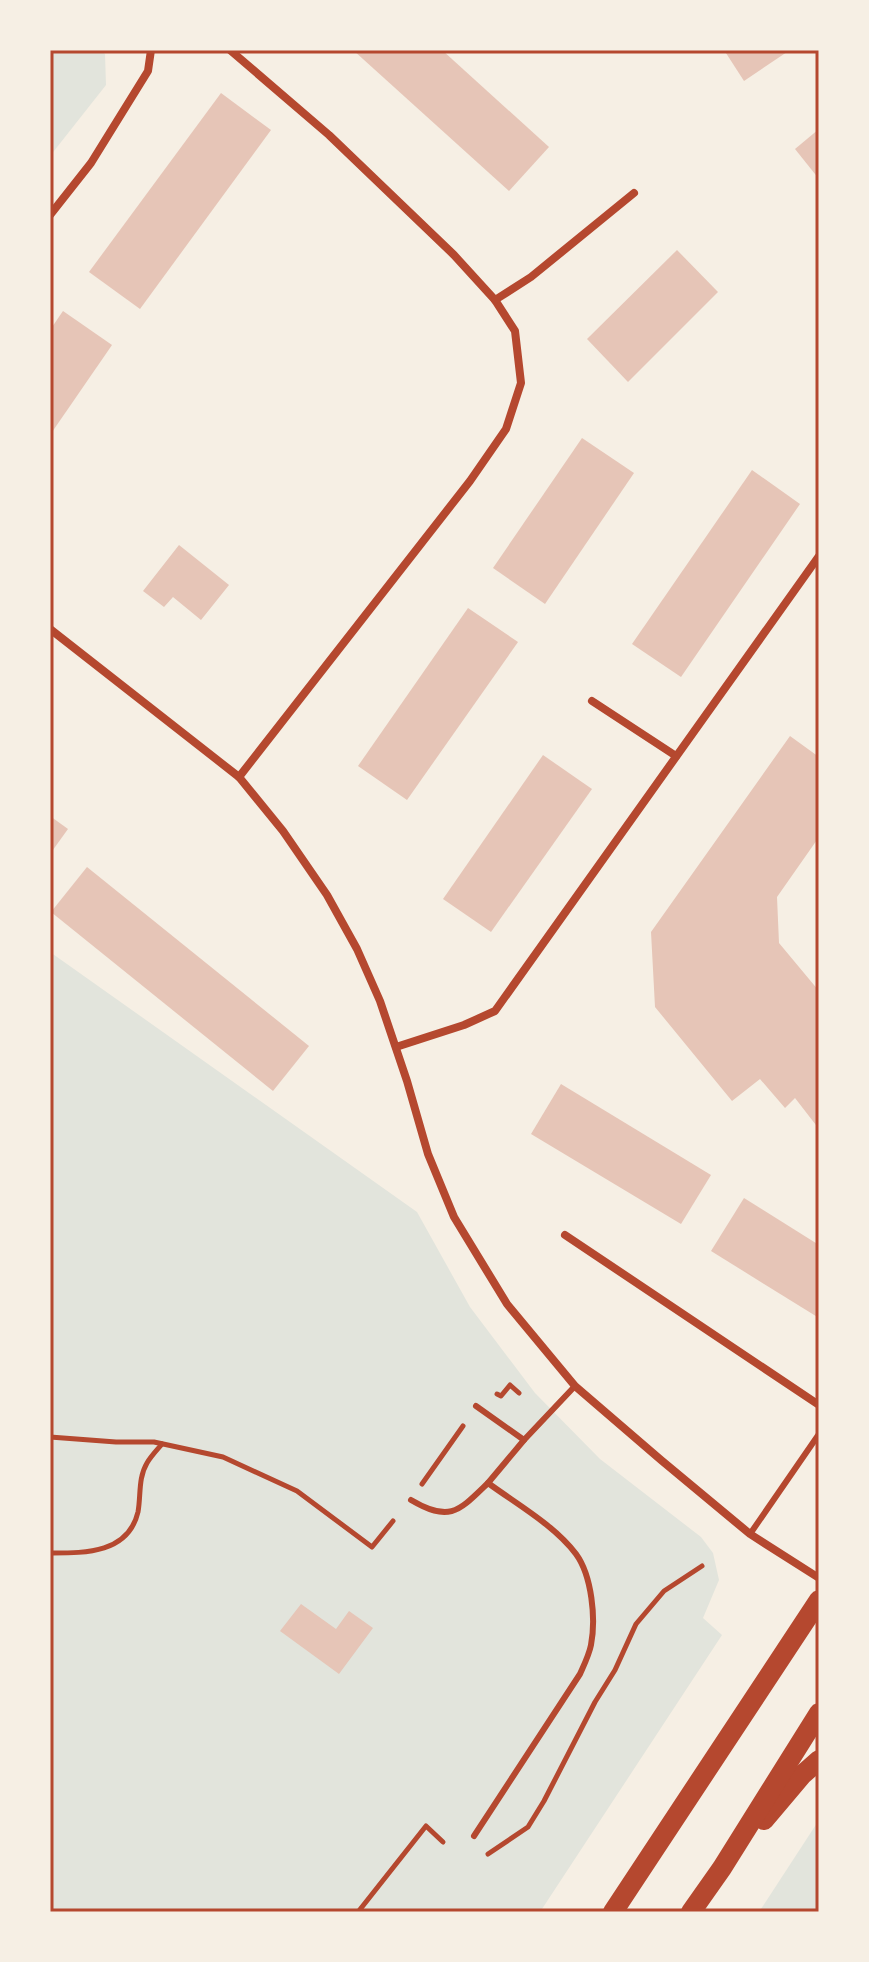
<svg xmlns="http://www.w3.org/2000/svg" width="869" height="1962" viewBox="0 0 869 1962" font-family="Manrope,sans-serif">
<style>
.green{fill:#e2e4dc}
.building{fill:#e6c5b7}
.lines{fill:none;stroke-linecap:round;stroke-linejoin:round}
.path{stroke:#b5482f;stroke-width:5}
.service{stroke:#b5482f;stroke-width:6}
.minor{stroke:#b5482f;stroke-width:8}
.primary{stroke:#b5482f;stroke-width:20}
.neatline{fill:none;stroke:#b5482f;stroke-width:3}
</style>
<rect width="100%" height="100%" fill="#f6efe4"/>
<g class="green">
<polygon points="50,50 100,50 105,54 106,85 50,156"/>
<polygon points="50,952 417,1212 470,1307 535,1393 600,1459 701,1537 713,1553 719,1580 703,1618 722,1635 540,1912 50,1912"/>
<polygon points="819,1820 819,1912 759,1912"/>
</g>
<g class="building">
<polygon points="353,50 442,50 549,147 509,191"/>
<polygon points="724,50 790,50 744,81"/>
<polygon points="221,93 271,130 140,309 89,272"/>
<polygon points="819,129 819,179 795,149"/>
<polygon points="677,250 718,292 628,382 587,339"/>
<polygon points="63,311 112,345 50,435 50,330"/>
<polygon points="582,438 634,473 545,604 493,568"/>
<polygon points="752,470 800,504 681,677 632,644"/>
<polygon points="179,545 229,585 201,620 173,597 164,607 143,591"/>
<polygon points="468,608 518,642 407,800 358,766"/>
<polygon points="790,736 819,757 819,837 777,897 779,943 819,991 819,1129 795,1098 785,1108 760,1079 732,1101 655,1007 651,932"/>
<polygon points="543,755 592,789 491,932 443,899"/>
<polygon points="50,816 68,829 50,854"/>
<polygon points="87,867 309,1046 273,1091 51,912"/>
<polygon points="561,1084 711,1175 681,1224 531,1134"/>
<polygon points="744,1198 819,1245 819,1318 711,1251"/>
<polygon points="301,1604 336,1629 349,1611 373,1628 339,1674 280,1631"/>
</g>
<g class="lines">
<g class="path">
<polyline points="497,1394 501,1396 510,1385 519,1393"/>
<polyline points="50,1437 116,1442 154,1442 223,1457 297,1491 372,1547 393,1521"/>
<polyline points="422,1484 463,1426"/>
<path d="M 50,1553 C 84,1553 128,1554 138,1512 C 141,1496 138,1478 147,1463 C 151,1456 157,1450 162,1444"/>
<polyline points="488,1854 528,1827 544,1801 595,1702 615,1670 636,1624 664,1591 702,1566"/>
<polyline points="358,1912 426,1826 443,1842"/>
</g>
<g class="service">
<polyline points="524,1440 575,1386"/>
<path d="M 411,1500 C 450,1523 459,1511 488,1483"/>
<polyline points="750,1534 819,1434"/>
<path d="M 474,1836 L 580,1674 C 584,1665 589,1655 591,1645 C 596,1619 592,1576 576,1554 C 554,1525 518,1505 488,1483 L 524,1440 L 476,1406"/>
</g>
<g class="minor">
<polyline points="230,50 329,135 454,255 495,300 515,331 521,383 506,429 470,481 239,777"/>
<polyline points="50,215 91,163 148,71 151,50"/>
<polyline points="495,300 531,277 634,193"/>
<polyline points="50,629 239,777 283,831 327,895 357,949 380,1001 407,1081 428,1154 454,1217 507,1304 575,1386 661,1460 750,1534 819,1578"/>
<polyline points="592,701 676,756"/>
<polyline points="396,1047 464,1025 495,1011 819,556"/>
<polyline points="565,1235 819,1405"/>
</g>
<g class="primary">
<polyline points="764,1820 802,1775 819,1760"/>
<polyline points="613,1912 819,1600"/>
<polyline points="691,1912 722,1868 819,1713"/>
</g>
</g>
<rect width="869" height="1962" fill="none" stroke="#f6efe4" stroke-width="104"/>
<rect x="52" y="52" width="765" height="1858" class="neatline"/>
</svg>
